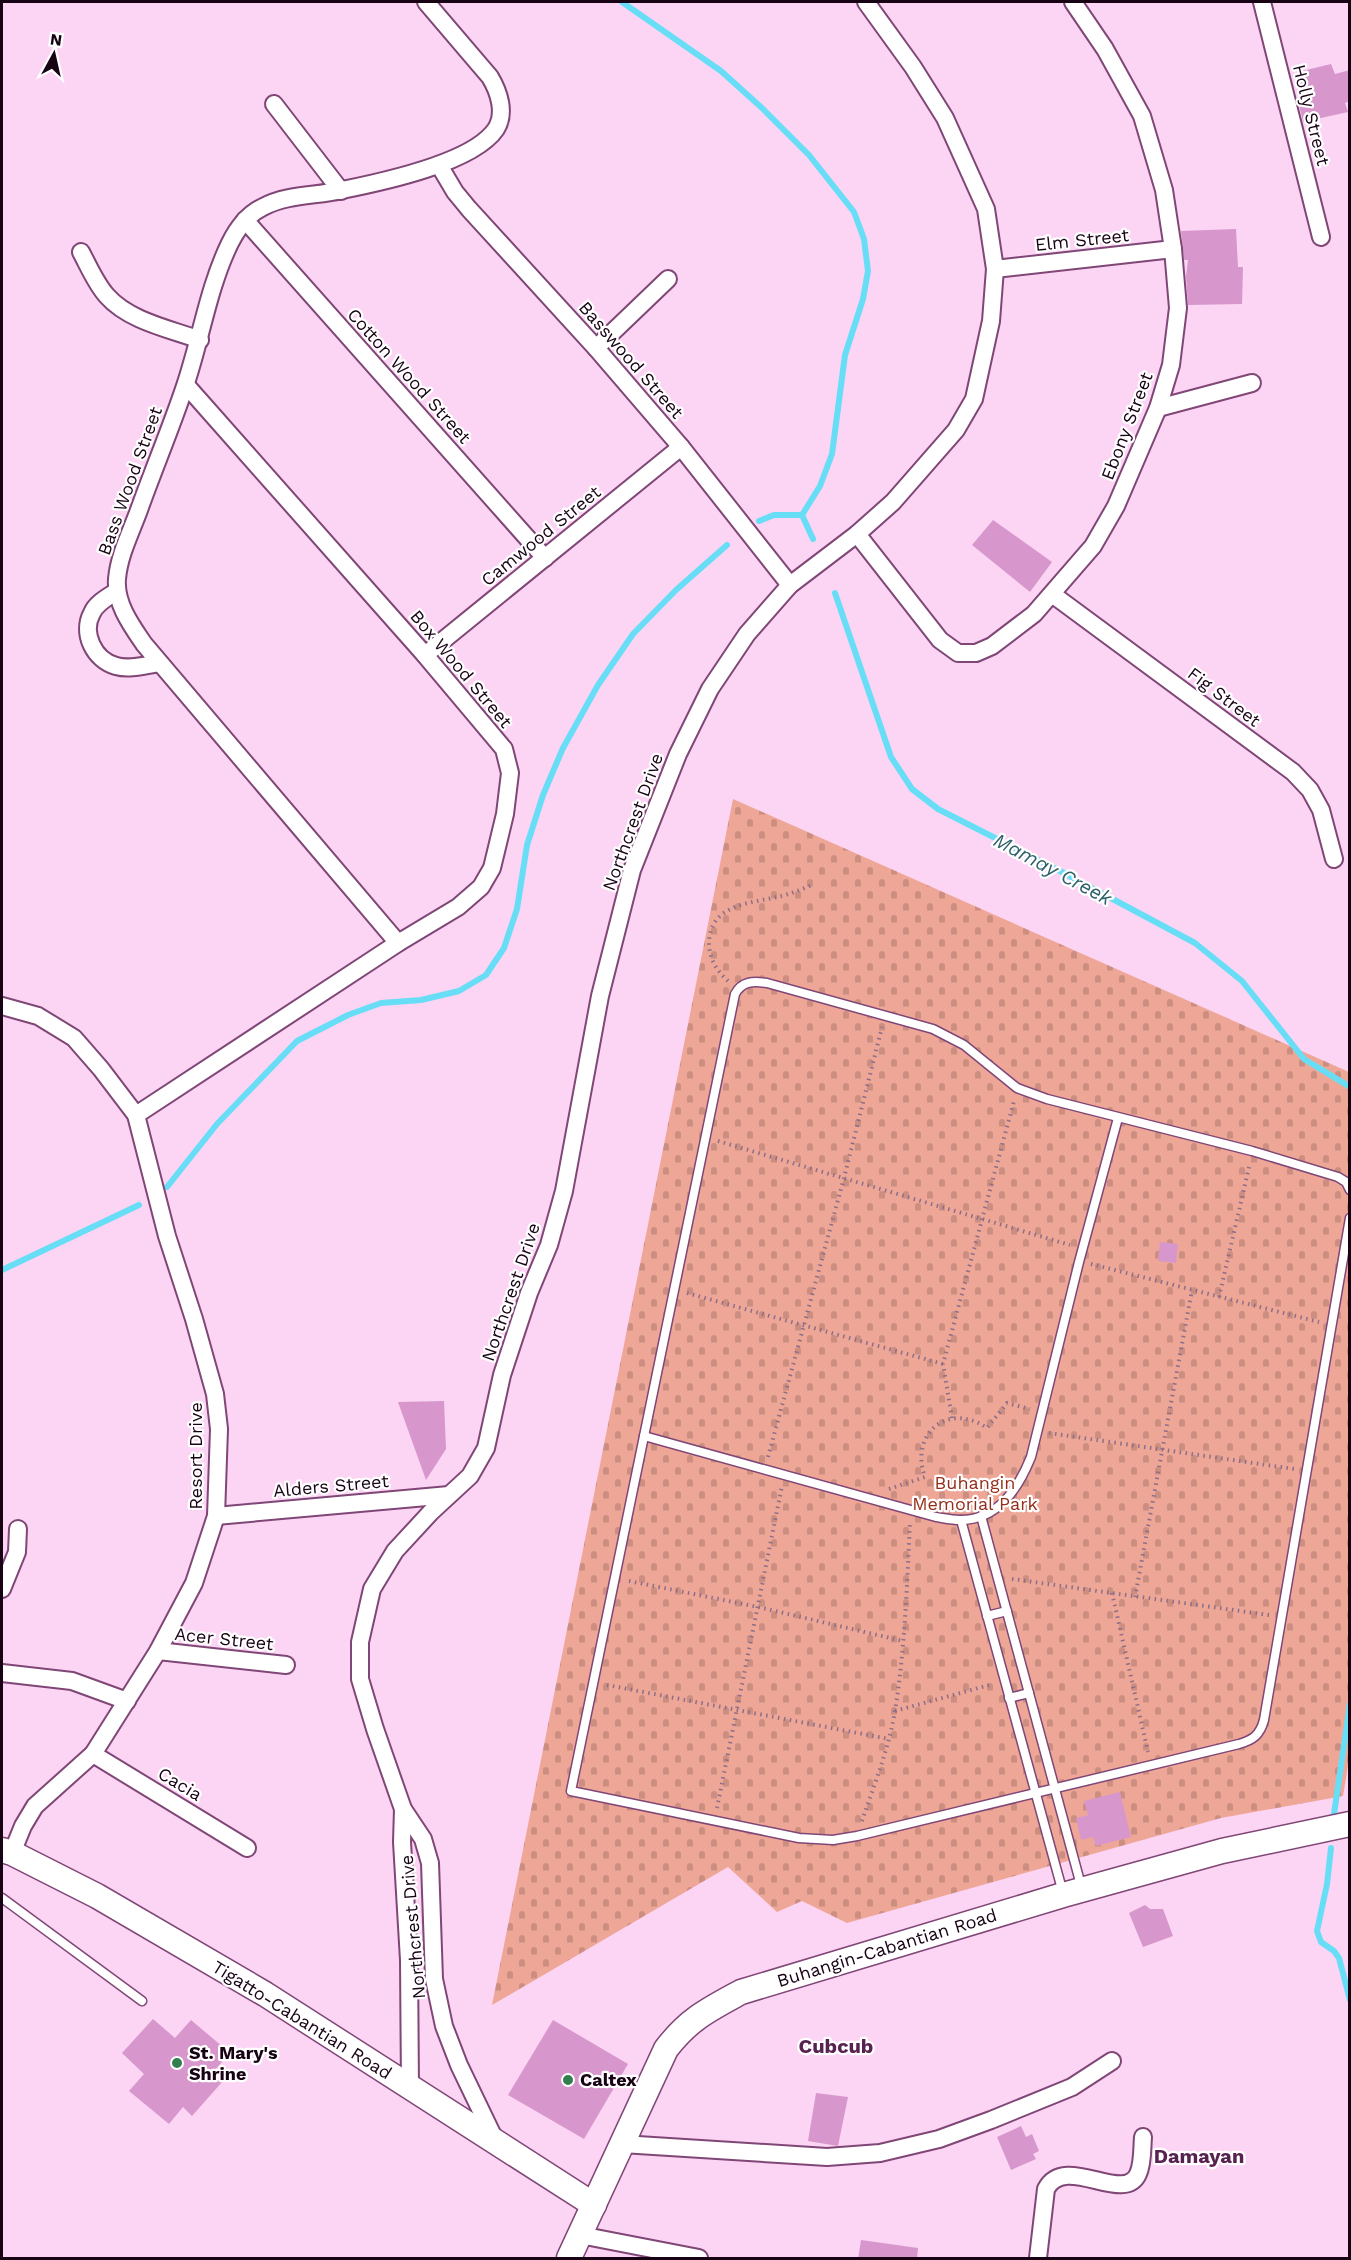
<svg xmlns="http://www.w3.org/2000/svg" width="1351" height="2260" viewBox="0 0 1351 2260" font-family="'Work Sans',sans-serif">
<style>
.cemetery{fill:url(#cemetery-stones)}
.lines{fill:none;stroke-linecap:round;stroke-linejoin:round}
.stream{stroke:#68def6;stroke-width:6}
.building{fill:#d797cc}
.lane-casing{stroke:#7f4676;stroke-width:11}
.street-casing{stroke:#7f4676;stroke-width:20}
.secondary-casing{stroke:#7f4676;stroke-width:27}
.path{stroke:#8d6e87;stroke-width:4;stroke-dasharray:1.5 4.5;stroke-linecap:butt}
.lane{stroke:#fff;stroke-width:8}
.street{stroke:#fff;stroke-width:16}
.secondary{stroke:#fff;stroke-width:24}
.poi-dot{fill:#327f4e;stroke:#fff;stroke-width:2}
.labels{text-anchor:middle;stroke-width:4.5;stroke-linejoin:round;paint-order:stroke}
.street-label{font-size:18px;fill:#180315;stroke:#fff}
.park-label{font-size:18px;fill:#942e1a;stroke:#fff}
.poi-label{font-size:18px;font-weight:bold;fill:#180315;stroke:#fff;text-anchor:start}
.water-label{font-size:20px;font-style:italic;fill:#2e606a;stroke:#fff}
.neighbourhood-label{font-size:20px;font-weight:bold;fill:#572150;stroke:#fff}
</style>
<defs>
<pattern id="cemetery-stones" width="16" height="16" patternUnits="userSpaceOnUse" patternTransform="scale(1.5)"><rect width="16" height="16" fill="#eea797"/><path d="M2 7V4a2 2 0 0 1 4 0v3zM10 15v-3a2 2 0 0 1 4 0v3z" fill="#cb8e81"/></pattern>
</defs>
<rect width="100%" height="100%" fill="#fcd4f4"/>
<polygon class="cemetery" points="733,799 1349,1072 1350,1754 1343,1796 1221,1818 847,1923 802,1901 777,1912 728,1867 492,2005"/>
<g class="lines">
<g class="stream">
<polyline points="622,2 721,71 762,108 809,155 854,212 864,239 868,271 863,299 845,355 832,454 820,486 802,515"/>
<polyline points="802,515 813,539"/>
<polyline points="759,521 774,515 802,515"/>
<polyline points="835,593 891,757 912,789 938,809 1062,872 1195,943 1242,981 1304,1059 1350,1087"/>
<polyline points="167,1187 217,1124 297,1041 348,1015 381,1003 421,1000 459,991 486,975 504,948 517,909 527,845 543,795 563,748 598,685 633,634 676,590 727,545"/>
<polyline points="2,1270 139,1205"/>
<polyline points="1334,1814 1350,1704"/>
<polyline points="1331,1848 1327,1884 1317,1931 1321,1942 1334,1951 1339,1958 1350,2000"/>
</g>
</g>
<g class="building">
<polygon points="1331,64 1335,74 1350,70 1350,101 1345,103 1348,112 1303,122 1299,105 1298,72"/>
<polygon points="1236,229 1238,267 1243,267 1242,304 1188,305 1186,276 1188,260 1184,260 1181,231"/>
<polygon points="993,520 1052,562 1030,592 972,545"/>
<polygon points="1160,1242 1178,1244 1176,1263 1158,1261"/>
<polygon points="444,1401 446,1449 426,1480 398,1402"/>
<polygon points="1120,1792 1131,1837 1096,1846 1093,1837 1081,1840 1076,1818 1088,1815 1084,1801"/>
<polygon points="1145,1905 1150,1909 1163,1909 1173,1936 1143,1947 1129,1913"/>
<polygon points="153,2019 175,2038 191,2020 230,2053 213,2072 223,2081 192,2116 183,2107 169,2124 129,2091 144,2074 122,2053"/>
<polygon points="553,2020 628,2064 584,2139 508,2095"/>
<polygon points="816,2093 848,2097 838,2146 808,2141"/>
<polygon points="1021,2126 1026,2137 1032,2134 1039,2151 1033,2154 1036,2159 1011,2170 997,2137"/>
<polygon points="861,2240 918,2248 917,2259 858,2259"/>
</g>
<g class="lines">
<g class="lane-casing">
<g id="lane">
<path d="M 1350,1190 L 1346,1182 L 1338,1177 L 1252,1151 L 1047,1099 L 1017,1088 L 964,1045 L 933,1029 L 767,983 C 753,981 742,981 735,994 L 571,1791 L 799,1838 L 833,1840 L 857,1836 L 1239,1744 C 1253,1740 1260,1735 1264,1720 L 1350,1218"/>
<path d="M 644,1436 L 936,1517 C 943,1518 952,1520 960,1520 C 998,1520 1018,1489 1031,1457 L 1079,1262 L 1118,1118"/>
<polyline points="981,1516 1082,1889"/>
<polyline points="961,1520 1063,1893"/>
<polyline points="987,1616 1007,1611"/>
<polyline points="1009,1698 1029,1693"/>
<polyline points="2,1898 142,2001"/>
</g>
</g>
<g class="street-casing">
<g id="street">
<polyline points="1262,2 1321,237"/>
<polyline points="274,104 341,191"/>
<polyline points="439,165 455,192 469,209 596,348 681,447 790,585"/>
<polyline points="245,220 545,558"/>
<path d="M 81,252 C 89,267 96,284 107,296 C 129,321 170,329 200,340"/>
<polyline points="995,269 1173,249"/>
<polyline points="596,348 668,279"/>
<polyline points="1158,408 1252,383"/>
<polyline points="857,534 940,640 958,653 976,653 992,646 1034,614 1093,546 1116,506 1158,408 1171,365 1178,308 1173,249 1164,190 1142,116 1105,49 1073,2"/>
<path d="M 117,591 C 108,597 96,603 92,613 C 81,633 94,660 116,666 C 130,670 145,665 159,663"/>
<polyline points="1052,594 1293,772 1310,790 1321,810 1334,859"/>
<polyline points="425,655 681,447"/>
<path d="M 398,943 L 144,644 C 131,625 115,603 117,579 C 119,555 131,532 139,510 C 154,468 171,428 185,386 C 201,339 208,288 230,243 C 237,229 248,214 263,207 C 287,194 317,196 342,190 C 382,182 473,163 496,129 C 506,113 499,92 490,77 L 426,2"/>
<polyline points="2,1006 38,1016 74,1038 101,1069 136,1115 167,1236 194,1319 215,1394 219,1429 216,1516 194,1583 158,1651 93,1754 35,1806 23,1826 12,1853"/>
<polyline points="136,1115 398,943 458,907 481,887 492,868 505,814 510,773 504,749 425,655 186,385"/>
<polyline points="216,1516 449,1495"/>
<polyline points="2,1589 17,1552 18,1529"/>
<polyline points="158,1651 286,1665"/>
<polyline points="2,1673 72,1681 127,1701"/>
<polyline points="93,1754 247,1848"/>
<polyline points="403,1809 402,1842 409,1960 410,2088"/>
<polyline points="496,2142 459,2065 444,2026 434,1979 430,1863 423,1839 403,1809 375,1729 360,1679 360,1642 372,1589 395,1551 431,1512 470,1476 486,1448 502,1375 529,1293 549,1245 564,1191 600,996 632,870 678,754 710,689 747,634 790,585 857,534 893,502 956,430 974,399 991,321 995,269 986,209 945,118 913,67 866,2"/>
<polyline points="622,2144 827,2157 880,2153 939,2139 991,2120 1072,2087 1112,2061"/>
<polyline points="580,2235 699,2258"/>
<path d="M 1038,2258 L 1046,2189 C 1065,2153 1124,2205 1138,2174 C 1143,2164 1142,2148 1143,2137"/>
</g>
</g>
<g class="secondary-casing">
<g id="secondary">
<polyline points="2,1850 12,1853 97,1896 265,1994 594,2205"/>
<path d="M 569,2258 L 666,2049 C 689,2019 708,2010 741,1992 L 1063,1895 L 1222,1851 L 1350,1824"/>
</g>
</g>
<g class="path">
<path d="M 728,981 C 717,971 710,960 709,945 C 708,903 753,903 782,896 C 793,893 802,889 812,885"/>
<polyline points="718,1141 1070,1245"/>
<polyline points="1091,1264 1319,1322"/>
<polyline points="687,1293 943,1364"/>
<polyline points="1219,1297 1250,1163"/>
<polyline points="952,1418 943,1364 1014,1101"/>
<polyline points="1049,1433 1294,1469"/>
<polyline points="768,1457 844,1178 882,1027"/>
<path d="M 889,1489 L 925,1477 C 909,1434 948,1401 987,1428 L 1007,1403 L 1030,1409"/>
<polyline points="1012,1579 1269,1615"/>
<polyline points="629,1581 758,1607 903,1641"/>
<polyline points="1112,1593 1148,1752"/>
<polyline points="1135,1597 1192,1290"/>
<polyline points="607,1685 889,1739"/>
<polyline points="895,1711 993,1684"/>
<polyline points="717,1808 782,1486"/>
<path d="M 862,1821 C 874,1785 889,1748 895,1711 C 905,1649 907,1585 910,1522"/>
</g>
<use href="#lane" class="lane"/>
<use href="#street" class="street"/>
<use href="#secondary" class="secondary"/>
</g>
<g class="poi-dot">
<circle cx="177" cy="2063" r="6"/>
<circle cx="568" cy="2080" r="6"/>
</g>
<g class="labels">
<g class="street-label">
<text transform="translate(1311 115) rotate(76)" y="6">Holly Street</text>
<text transform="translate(1082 240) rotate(-6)" y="6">Elm Street</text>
<text transform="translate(631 360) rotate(49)" y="6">Basswood Street</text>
<text transform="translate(409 376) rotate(48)" y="6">Cotton Wood Street</text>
<text transform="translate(1127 426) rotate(-69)" y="6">Ebony Street</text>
<text transform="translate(130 481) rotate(-70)" y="6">Bass Wood Street</text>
<text transform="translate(541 536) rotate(-39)" y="6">Camwood Street</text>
<text transform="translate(461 669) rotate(50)" y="6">Box Wood Street</text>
<text transform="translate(1224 697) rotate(37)" y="6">Fig Street</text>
<text transform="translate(633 822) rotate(-70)" y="6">Northcrest Drive</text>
<text transform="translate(511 1292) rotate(-71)" y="6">Northcrest Drive</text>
<text transform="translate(196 1456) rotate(-90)" y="6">Resort Drive</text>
<text transform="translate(331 1486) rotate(-5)" y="6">Alders Street</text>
<text transform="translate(224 1639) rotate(6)" y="6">Acer Street</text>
<text transform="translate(180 1784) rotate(31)" y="6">Cacia</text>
<text transform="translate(413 1927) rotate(-95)" y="6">Northcrest Drive</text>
<text transform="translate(887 1948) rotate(-17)" y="6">Buhangin-Cabantian Road</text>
<text transform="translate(302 2020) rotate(32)" y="6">Tigatto-Cabantian Road</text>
</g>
<g class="park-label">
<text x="975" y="1489">Buhangin<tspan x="975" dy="21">Memorial Park</tspan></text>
</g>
<g class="poi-label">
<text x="189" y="2059">St. Mary's<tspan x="189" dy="21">Shrine</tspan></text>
<text x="580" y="2086">Caltex</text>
</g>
<g class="water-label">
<text transform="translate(1053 869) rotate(28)" y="7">Mamay Creek</text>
</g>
<g class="neighbourhood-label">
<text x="836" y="2053">Cubcub</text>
<text x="1199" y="2163">Damayan</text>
</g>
</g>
<rect width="1351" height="2260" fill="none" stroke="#180315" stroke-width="6"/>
<g transform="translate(54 54) rotate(8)" stroke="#ffffff" stroke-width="4.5" paint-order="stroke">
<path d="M0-4.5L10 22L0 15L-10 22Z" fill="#180315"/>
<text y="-9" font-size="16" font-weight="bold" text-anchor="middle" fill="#180315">N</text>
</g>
</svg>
